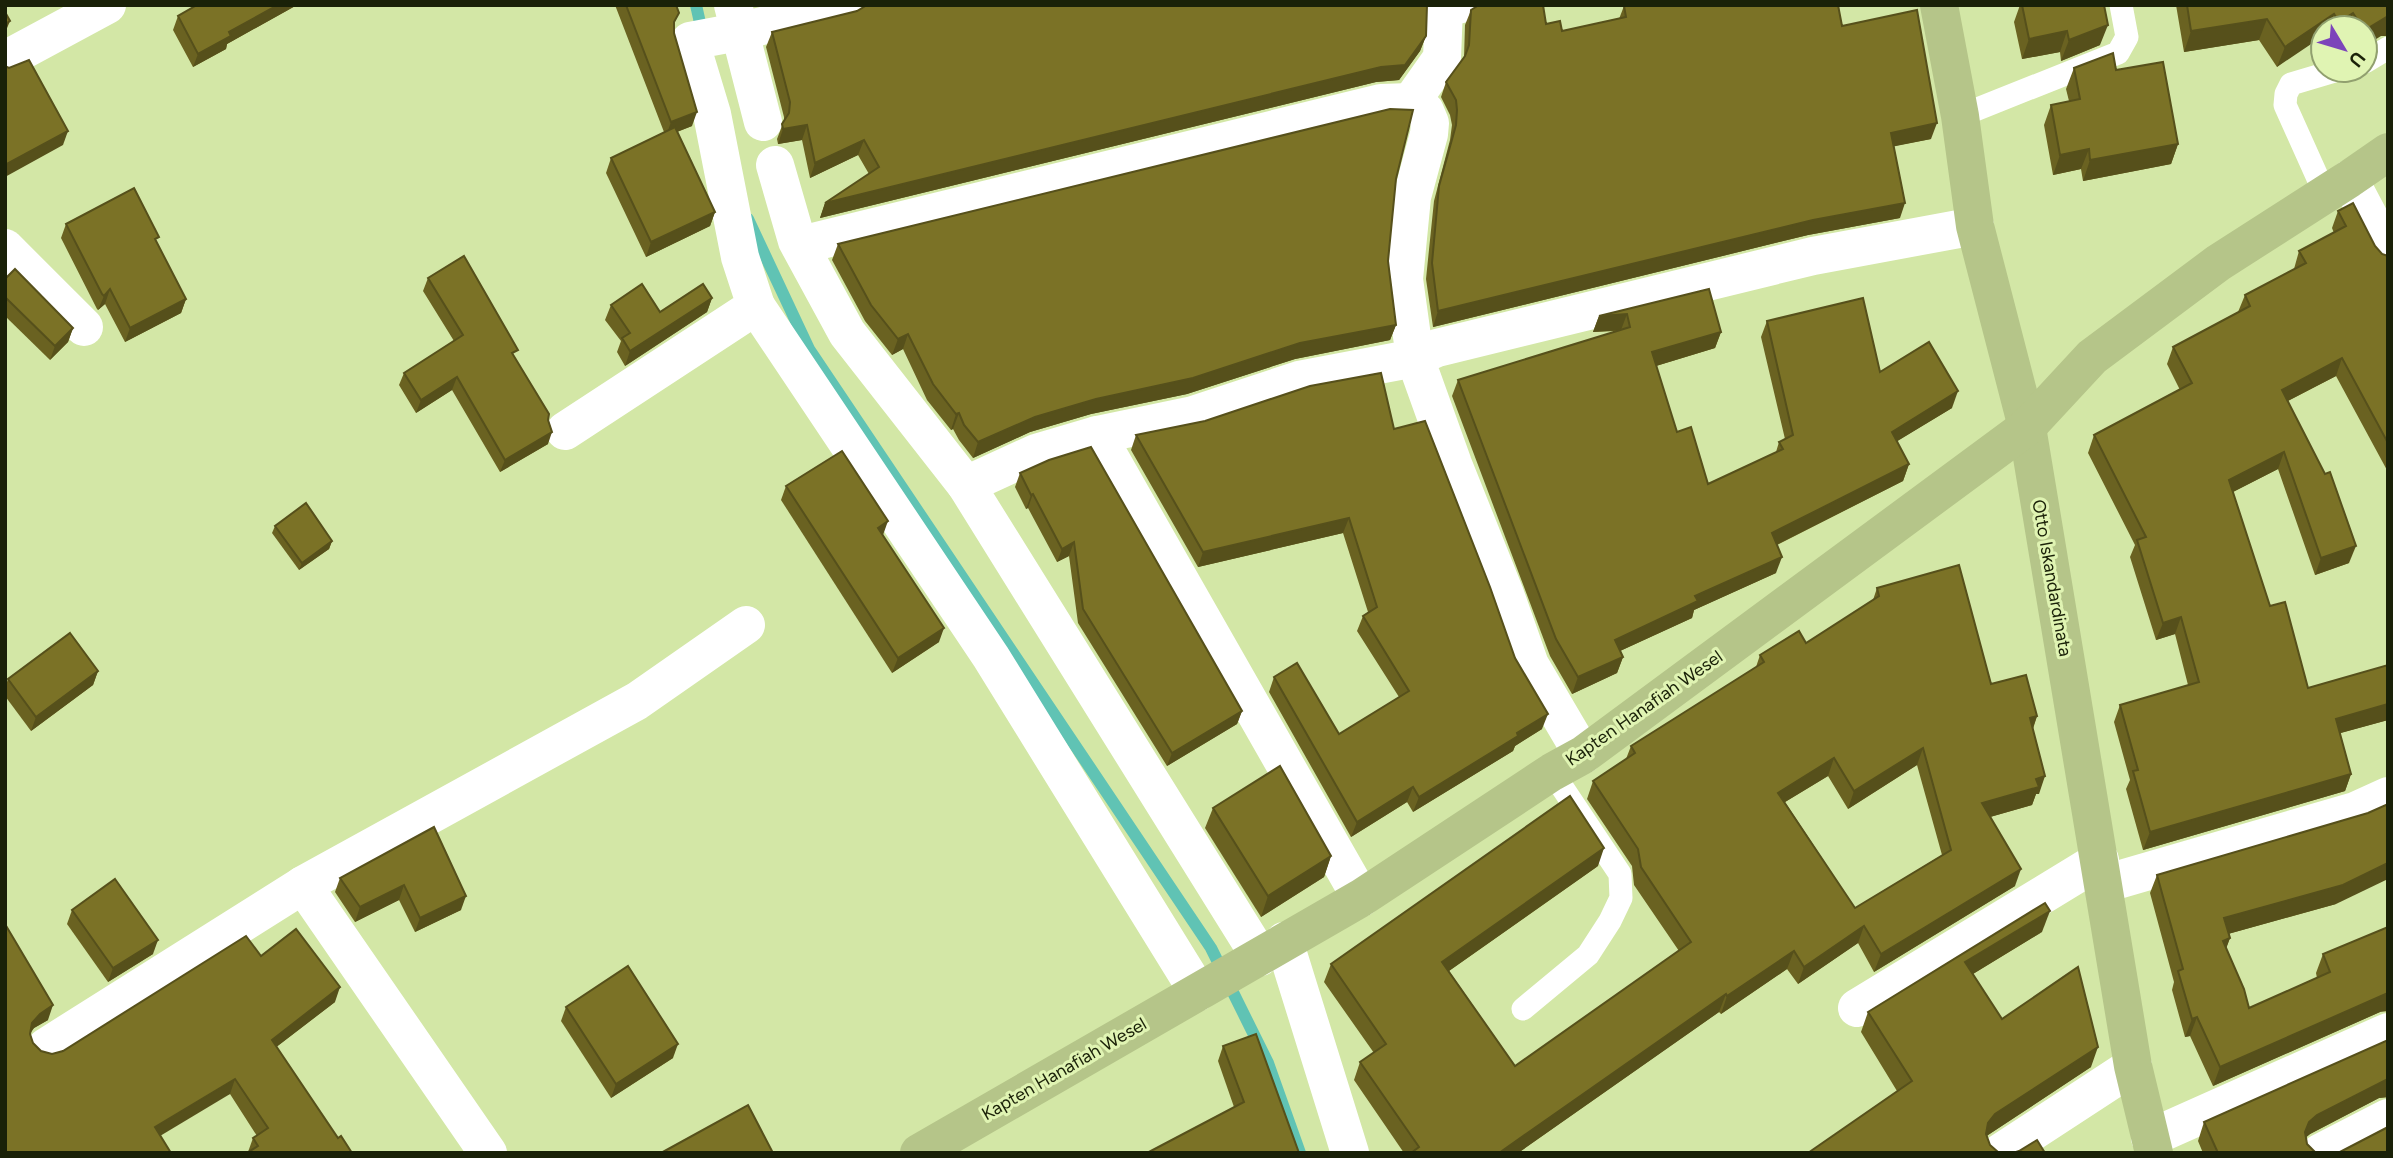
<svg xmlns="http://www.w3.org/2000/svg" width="2393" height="1158" viewBox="0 0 2393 1158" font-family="Figtree,sans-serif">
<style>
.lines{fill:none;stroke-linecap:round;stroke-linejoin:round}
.stream{stroke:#60c3b4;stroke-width:12}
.service{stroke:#fff;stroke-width:23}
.minor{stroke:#fff;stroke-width:38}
.primary{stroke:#b5c589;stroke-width:38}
.wall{fill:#6a6221;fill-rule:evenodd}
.shaded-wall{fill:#56501b}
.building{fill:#7b7226;stroke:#56501b;stroke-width:2;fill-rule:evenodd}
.labels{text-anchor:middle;stroke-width:6;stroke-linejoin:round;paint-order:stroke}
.street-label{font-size:18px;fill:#1a2108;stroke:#e0f4b3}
</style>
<rect width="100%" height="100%" fill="#d3e7a6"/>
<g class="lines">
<g class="stream">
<polyline points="696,5 703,36"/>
<polyline points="748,219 809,349 1211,948 1268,1063 1300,1153"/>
</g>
<g class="service">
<polyline points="2365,62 2388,48"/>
<polyline points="1960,116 2118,53 2127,37 2121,5"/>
<polyline points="2325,194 2285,105 2286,94 2291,84 2338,70"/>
<polyline points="1523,1009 1588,955 1610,921 1621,898 1620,874 1552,772"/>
</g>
<g class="minor">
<polyline points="733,5 763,122"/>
<polyline points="5,60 107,5"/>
<polyline points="1411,102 1442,58 1444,8 1458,5"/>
<polyline points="775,165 797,241 847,333 966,485 1260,957"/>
<polyline points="2349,179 2388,253"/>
<polyline points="801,245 1381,103 1411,102 1425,111 1430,123 1429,134 1412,197 1404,279 1415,358 1299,380 1193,415 1097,435 1036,453 966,485"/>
<polyline points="5,248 84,327"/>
<polyline points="756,306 991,657 1198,992"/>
<polyline points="565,431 756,306 740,257 712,114 690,41 738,32 846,5"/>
<polyline points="1097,435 1361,898"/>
<polyline points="1583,755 1530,665 1505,594 1453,464 1415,358 1437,348 1813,256 1975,226"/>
<polyline points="2104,884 2355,811 2388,796"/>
<polyline points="303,885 488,1153"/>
<polyline points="1284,941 1350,1153"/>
<polyline points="1857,1008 2100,860"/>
<polyline points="46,1047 303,885 637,701 746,625"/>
<polyline points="2150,1138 2388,1032"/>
<polyline points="2000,1153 2133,1066"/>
<polyline points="2320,1153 2388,1118"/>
</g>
<g class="primary">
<polyline points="1939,5 1960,116 1975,226 2027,427 2133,1066 2154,1153"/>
<polyline points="919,1153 1361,898 1552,772 1583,755 2027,427 2092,357 2218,263 2349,179 2388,152"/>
</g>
</g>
<g class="wall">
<polygon points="197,5 297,5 227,44 226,49 193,67 173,30 178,16"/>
<polygon points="615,5 676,5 674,33 692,126 677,132 715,212 710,226 646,257 606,173 611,158 664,132"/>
<polygon points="2020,5 2022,5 2100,45 2061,61 2060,52 2022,59 2014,22"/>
<polygon points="2176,5 2388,5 2388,36 2381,36 2365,28 2323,28 2277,67 2259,40 2184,52"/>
<polygon points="1624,6 1842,26 1931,139 1894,146 1900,218 1808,235 1433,327 1426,279 1434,201 1450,140 1452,125 1450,115 1441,97 1446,82 1464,58 1465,25 1471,10 1546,24 1562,31 1619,19"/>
<polygon points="772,32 1426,36 1420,51 1399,80 1376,82 820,218 825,203 869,174 858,155 810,178 802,140 778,144 777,139 784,121 784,117 766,47"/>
<polygon points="2074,68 2116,70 2178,144 2171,164 2083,181 2081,169 2053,175 2044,125 2051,105 2069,101 2066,89"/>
<polygon points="1396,179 1388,261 1396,325 1390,340 1295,359 1187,394 1091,414 1030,432 973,458 959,440 953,429 951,430 927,400 903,349 892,355 865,321 832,260 838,244"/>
<polygon points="2338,211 2382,254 2388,256 2388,472 2336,376 2288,401 2349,563 2315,575 2278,469 2233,492 2270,606 2308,688 2388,665 2388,720 2340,733 2351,774 2345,791 2143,850 2126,789 2130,780 2114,722 2120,705 2188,685 2175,634 2156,640 2130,557 2135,545 2088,453 2094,435 2180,390 2167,364 2173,347 2238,312 2245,295 2294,269 2299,251 2334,233 2332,228"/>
<polygon points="66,224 157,243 186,299 181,313 125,342 105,304 98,310 97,309 61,238"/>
<polygon points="428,278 515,358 548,420 548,444 500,472 452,390 416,413 399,385 404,373 454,341 423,291"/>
<polygon points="5,279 73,328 68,342 50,360 5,316"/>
<polygon points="1709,289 1721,332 1715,348 1656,366 1677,432 1708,484 1776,452 1779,442 1785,439 1761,337 1767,321 1880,372 1952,408 1897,441 1909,464 1903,481 1777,545 1776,573 1694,610 1692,618 1620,651 1623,657 1617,673 1572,694 1550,656 1452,396 1458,380 1617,331 1593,332 1599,316"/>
<polygon points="712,298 707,312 625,366 617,352 621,341 605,320 611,305 660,312"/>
<polygon points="1394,429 1515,658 1542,729 1515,746 1513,751 1413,812 1407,802 1351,837 1269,692 1274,677 1339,734 1399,697 1357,631 1363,616 1368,612 1343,533 1198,567 1131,450 1136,435"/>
<polygon points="1020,473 1242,711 1237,724 1167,766 1078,623 1069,556 1057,562 1028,508 1026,509 1015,487"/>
<polygon points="786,486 883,535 939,642 892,673 781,500"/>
<polygon points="275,526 332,541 329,549 299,570 272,533"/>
<path d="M 1877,588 L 1991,684 L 2037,716 L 2033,729 L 2039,794 L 2036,794 L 2032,805 L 1990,817 L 2015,886 L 1874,972 L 1858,943 L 1798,984 L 1787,969 L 1721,1014 L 1719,1012 L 1518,1153 L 1404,1153 L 1354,1080 L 1360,1062 L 1374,1053 L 1324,982 L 1331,964 L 1598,866 L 1449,971 L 1515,1066 L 1679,951 L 1634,885 L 1632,866 L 1587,799 L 1593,781 L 1626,759 L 1631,746 L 1756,667 L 1760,655 L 1806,643 L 1873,600 ZM 1917,765 L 1942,855 L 1855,908 L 1785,802 L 1828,776 L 1848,809 Z"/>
<polygon points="98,671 93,685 31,731 5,696 5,688 8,679"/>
<polygon points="1213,808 1331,856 1324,877 1261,917 1205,828"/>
<polygon points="434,827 461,910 415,932 399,900 355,922 335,892 340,878"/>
<polygon points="2157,875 2336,904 2228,934 2230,938 2226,948 2249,1008 2317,978 2316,973 2323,954 2380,1012 2213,1086 2190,1036 2185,1037 2172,990 2174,982 2150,893"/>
<polygon points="72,910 153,954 108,982 67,924"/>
<polygon points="5,924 48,1020 34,1028 30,1034 33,1043 41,1051 52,1054 63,1051 261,956 335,1002 276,1047 338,1138 248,1152 253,1138 257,1136 230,1094 5,1153"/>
<polygon points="2042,932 1973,974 2002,1019 2091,1067 1988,1135 1808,1153 1897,1091 1861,1032 1868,1012"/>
<polygon points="566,1007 673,1058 611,1098 561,1021"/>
<polygon points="2388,1040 2388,1097 2379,1098 2310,1134 2306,1137 2307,1144 2316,1153 2203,1153 2198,1141 2204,1122"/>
<polygon points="1223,1046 1299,1153 1234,1107 1218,1061"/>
</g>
<g class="shaded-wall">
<polygon points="278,5 297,5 227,44 226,49 193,67 198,54 229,32"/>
<polygon points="2353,13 2347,28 2337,28 2339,22"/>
<polygon points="2334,14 2328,28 2323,28 2323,36 2277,67 2285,47"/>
<polygon points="2388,16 2388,36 2381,36 2365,46 2365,30"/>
<polygon points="2267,19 2259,40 2184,52 2191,31"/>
<polygon points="10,21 5,33 5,24"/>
<polygon points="2108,25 2100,45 2061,61 2069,40"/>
<polygon points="2067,31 2060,52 2022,59 2029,39"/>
<polygon points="1426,36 1420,51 1399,80 1376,82 820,218 825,203"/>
<polygon points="697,112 692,126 666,136 671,122"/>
<polygon points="1937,123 1931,139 1886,148 1891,133"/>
<polygon points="807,125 802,140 778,144 783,129"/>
<polygon points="68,131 63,145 5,177 5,165"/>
<polygon points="864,140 858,155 810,178 815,163"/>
<polygon points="2178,144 2171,164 2083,181 2090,160"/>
<polygon points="2089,149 2081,169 2053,175 2060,155"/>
<polygon points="1905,203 1900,218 1808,235 1433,327 1438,311 1813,220"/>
<polygon points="715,212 710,226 646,257 651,242"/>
<polygon points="110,289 105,304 98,310 104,296"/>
<polygon points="712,298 707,312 625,366 630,351"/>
<polygon points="186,299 181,313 125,342 130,328"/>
<polygon points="1627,314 1621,330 1593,332 1599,316"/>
<polygon points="1396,325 1390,340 1295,359 1187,394 1091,414 1030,432 973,458 978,442 1035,417 1096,399 1300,343"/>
<polygon points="73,328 68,342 50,360 55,346"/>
<polygon points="1721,332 1715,348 1646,369 1652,352"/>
<polygon points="908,334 903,349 892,355 898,339"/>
<polygon points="2342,358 2336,376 2276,407 2282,390"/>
<polygon points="457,377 452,390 416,413 421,400"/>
<polygon points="1958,391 1952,408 1886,448 1892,432"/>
<polygon points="959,413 953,429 951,430 956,414"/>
<polygon points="552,432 548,444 500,472 505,460"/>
<polygon points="2284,452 2278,469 2223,497 2229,480"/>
<polygon points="1909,464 1903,481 1766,550 1772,533"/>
<polygon points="1033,494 1028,508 1026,509 1031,495"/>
<polygon points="1349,518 1343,533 1198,567 1203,552"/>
<polygon points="888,521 883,535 878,528"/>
<polygon points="332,541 329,549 299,570 302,563"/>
<polygon points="1074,542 1069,556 1057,562 1062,549"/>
<polygon points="2356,546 2349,563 2315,575 2321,558"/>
<polygon points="1782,557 1776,573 1694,610 1692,618 1609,656 1615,640 1695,596"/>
<polygon points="2181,617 2175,634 2156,640 2163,623"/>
<polygon points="944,628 939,642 892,673 898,658"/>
<polygon points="1623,657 1617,673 1572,694 1578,677"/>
<polygon points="98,671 93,685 31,731 36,717"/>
<polygon points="2388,704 2388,720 2330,736 2336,719"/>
<polygon points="1242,711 1237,724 1167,766 1172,753"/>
<polygon points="1548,714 1542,729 1515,746 1513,751 1413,812 1419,797 1517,733"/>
<polygon points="2037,716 2031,733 2030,718"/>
<polygon points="1923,748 1917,765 1848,809 1854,791"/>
<polygon points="1834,758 1828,776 1772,810 1778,793"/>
<polygon points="2351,774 2345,791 2143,850 2150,832"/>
<polygon points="2045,776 2039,794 2036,794 2032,805 1976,821 1982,803"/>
<polygon points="1413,787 1407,802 1351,837 1357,822"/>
<polygon points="1604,848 1598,866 1436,980 1442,962"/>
<polygon points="1331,856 1324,877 1261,917 1268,896"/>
<polygon points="2388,863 2388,879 2336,904 2217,937 2224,918"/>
<polygon points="2021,869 2015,886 1874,972 1881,954"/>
<polygon points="404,885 399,900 355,922 360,907"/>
<polygon points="466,896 461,910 415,932 420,918"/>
<polygon points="2050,911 2042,932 1958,983 1965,962"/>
<polygon points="1864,926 1858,943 1798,984 1804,967"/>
<polygon points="2230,938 2223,957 2223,941"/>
<polygon points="158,940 153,954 108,982 113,968"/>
<polygon points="1794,951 1787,969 1721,1014 1727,996"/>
<polygon points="340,987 335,1002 266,1055 272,1040"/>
<polygon points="2388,993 2388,1011 2380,1012 2213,1086 2220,1067"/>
<polygon points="1726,994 1719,1012 1518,1153 1499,1153"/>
<polygon points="53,1005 48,1020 34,1028 26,1037 32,1023 40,1014"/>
<polygon points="2197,1017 2190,1036 2185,1037 2192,1019"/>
<polygon points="678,1044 673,1058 611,1098 616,1084"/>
<polygon points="2098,1047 2091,1067 1988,1135 1980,1144 1988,1123 1995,1114"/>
<polygon points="235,1079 230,1094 150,1142 155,1127"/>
<polygon points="2385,1079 2388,1079 2388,1097 2379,1098 2310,1134 2302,1141 2309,1122 2317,1115"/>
</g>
<g class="building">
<polygon points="197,5 278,5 229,32 231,36 198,54 178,16"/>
<polygon points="626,5 676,5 679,13 674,22 674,33 697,112 671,122"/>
<polygon points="867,5 1427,5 1426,36 1405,65 1381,67 825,203 879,167 864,140 815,163 807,125 783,129 782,124 789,113 790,102 772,32 857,11"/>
<polygon points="1543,5 1546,24 1560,21 1562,31 1626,17 1624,6 1626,5 1838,5 1842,26 1917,10 1937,123 1891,133 1905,203 1813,220 1438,311 1432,263 1439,186 1456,125 1457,110 1456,100 1446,82 1465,56 1469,45 1471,10 1479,5"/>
<polygon points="2022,5 2104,5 2108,25 2069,40 2067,31 2029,39"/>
<polygon points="2187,5 2388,5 2388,16 2365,30 2365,28 2363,28 2353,13 2339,22 2334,14 2285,47 2267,19 2191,31"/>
<polygon points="5,12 10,21 5,24"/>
<polygon points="2113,53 2116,70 2163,62 2178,144 2090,160 2089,149 2060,155 2051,105 2080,99 2074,68"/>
<polygon points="29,60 68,131 5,165 5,66 9,68"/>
<polygon points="1390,109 1413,110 1396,179 1388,261 1396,325 1300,343 1193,378 1096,399 1035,417 978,442 964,425 959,413 956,414 933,384 908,334 898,339 871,305 838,244"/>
<polygon points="675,127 715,212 651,242 611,158"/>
<polygon points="134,188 159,237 155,239 186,299 130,328 110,289 104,296 102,294 66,224"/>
<polygon points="2353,203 2375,246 2382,254 2388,256 2388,443 2342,358 2282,390 2325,474 2330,472 2356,546 2321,558 2284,452 2229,480 2270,606 2285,602 2308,688 2388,665 2388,704 2336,719 2351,774 2150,832 2133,771 2138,770 2120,705 2199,682 2181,617 2163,623 2137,540 2146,537 2094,435 2192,383 2173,347 2250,306 2245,295 2306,263 2299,251 2346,226 2338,211"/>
<polygon points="464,256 518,350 512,353 549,414 548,420 552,432 505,460 457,377 421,400 404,373 463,335 428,278"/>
<polygon points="15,269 73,328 55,346 5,297 5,279"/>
<polygon points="642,284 660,312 703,284 712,298 630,351 622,338 630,333 611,305"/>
<polygon points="1709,289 1721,332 1652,352 1677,432 1691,427 1708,484 1783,449 1779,442 1793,435 1767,321 1863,298 1880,372 1929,342 1958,391 1892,432 1909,464 1772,533 1782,557 1695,596 1698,601 1615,640 1623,657 1578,677 1556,639 1458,380 1630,327 1627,314 1599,316"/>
<polygon points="1381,373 1394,429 1425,421 1490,587 1515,658 1548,714 1517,733 1518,736 1419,797 1413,787 1357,822 1274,677 1297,663 1339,734 1409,691 1363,616 1377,607 1349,518 1203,552 1136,435 1205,421 1310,386"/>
<polygon points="1091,447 1242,711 1172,753 1083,609 1074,542 1062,549 1033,494 1031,495 1020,473 1049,460"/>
<polygon points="842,451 888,521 878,528 944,628 898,658 786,486"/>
<polygon points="306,503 332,541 302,563 275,526"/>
<path d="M 1959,565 L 1991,684 L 2026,675 L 2037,716 L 2030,718 L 2045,776 L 2036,779 L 2039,787 L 1982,803 L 2021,869 L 1881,954 L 1864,926 L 1804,967 L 1794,951 L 1727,996 L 1726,994 L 1499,1153 L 1411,1153 L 1419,1147 L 1360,1062 L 1386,1044 L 1331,964 L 1570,796 L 1604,848 L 1442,962 L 1515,1066 L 1691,942 L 1641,867 L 1638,849 L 1593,781 L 1635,753 L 1631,746 L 1764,662 L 1760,655 L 1799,631 L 1806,643 L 1879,596 L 1877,588 ZM 1923,748 L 1951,850 L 1855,908 L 1778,793 L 1834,758 L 1854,791 Z"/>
<polygon points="70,633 98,671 36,717 8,679"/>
<polygon points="1280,766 1331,856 1268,896 1213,808"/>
<polygon points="2388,804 2388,863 2343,885 2224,918 2230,938 2223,941 2244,989 2249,1008 2330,972 2323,954 2388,927 2388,993 2220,1067 2197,1017 2192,1019 2178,971 2183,969 2157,875 2368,813"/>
<polygon points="434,827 466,896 420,918 404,885 360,907 340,878"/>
<polygon points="115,879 158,940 113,968 72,910"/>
<polygon points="2045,903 2050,911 1965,962 2002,1019 2078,967 2098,1047 1995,1114 1988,1123 1986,1134 1990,1145 1998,1152 2001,1153 1808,1153 1912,1081 1868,1012"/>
<polygon points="5,924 53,1005 40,1014 32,1023 30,1034 33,1043 41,1051 52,1054 63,1051 246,936 261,956 296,929 340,987 272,1040 338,1138 341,1136 352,1153 247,1153 258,1146 253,1138 268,1128 235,1079 155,1127 171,1153 5,1153"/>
<polygon points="628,966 678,1044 616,1084 566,1007"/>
<polygon points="1256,1034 1299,1153 1147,1153 1244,1102 1223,1046"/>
<polygon points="2388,1040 2388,1079 2317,1115 2309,1122 2305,1132 2307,1144 2316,1153 2218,1153 2204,1122"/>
<polygon points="748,1105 773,1153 661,1153"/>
<polygon points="2388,1127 2388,1153 2338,1153"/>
<polygon points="2037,1140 2045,1153 2013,1153 2019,1151"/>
</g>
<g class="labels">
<g class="street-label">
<text transform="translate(2052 578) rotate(80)" y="6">Otto Iskandardinata</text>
<text transform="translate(1644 708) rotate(-35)" y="6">Kapten Hanafiah Wesel</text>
<text transform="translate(1064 1069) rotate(-30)" y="6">Kapten Hanafiah Wesel</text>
</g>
</g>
<rect width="2393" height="1158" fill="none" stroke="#1a2108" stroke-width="14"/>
<g transform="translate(2344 49) rotate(128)"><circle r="33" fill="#e0f4b3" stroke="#91a06f" stroke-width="2"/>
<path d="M0-5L12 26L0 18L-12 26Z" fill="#7c44ba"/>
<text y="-10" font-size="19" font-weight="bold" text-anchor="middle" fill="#1a2108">U</text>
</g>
</svg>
